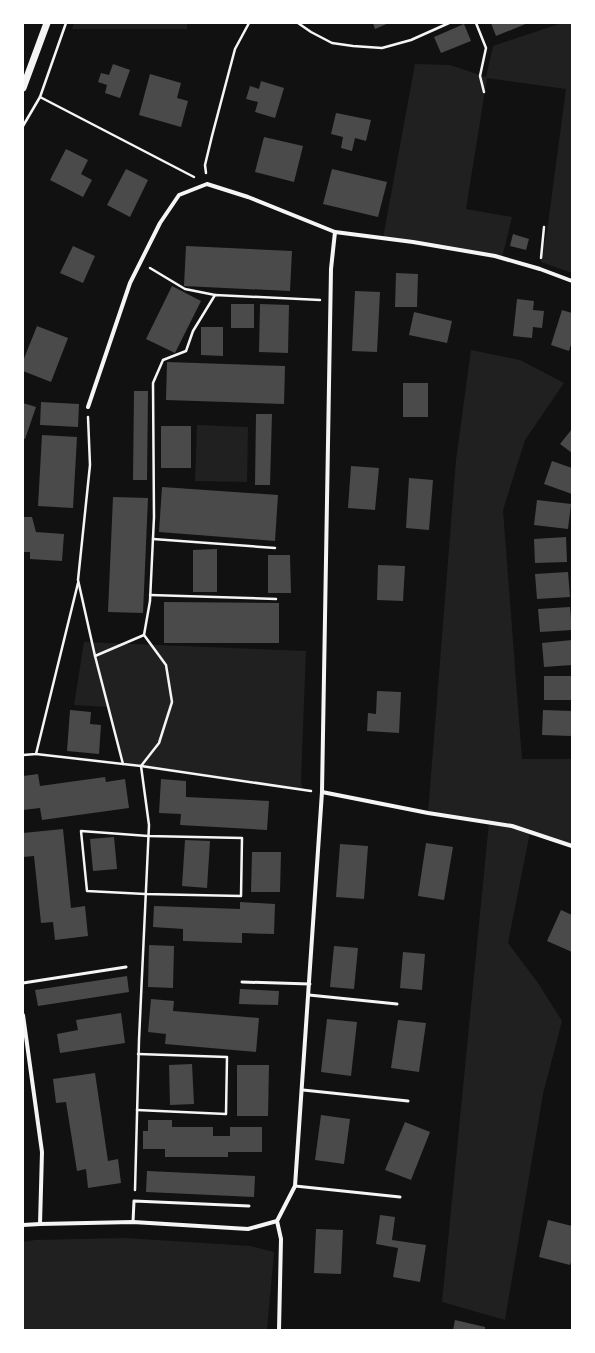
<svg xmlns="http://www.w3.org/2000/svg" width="595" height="1353" viewBox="0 0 595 1353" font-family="Cabin,sans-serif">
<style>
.green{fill:#202020}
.building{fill:#4a4a4a}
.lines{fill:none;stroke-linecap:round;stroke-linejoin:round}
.path{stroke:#f5f5f5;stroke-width:2.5}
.service{stroke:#f5f5f5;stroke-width:3}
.minor{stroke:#f5f5f5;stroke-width:4}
.tertiary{stroke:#f5f5f5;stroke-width:7}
</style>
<rect width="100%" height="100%" fill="#111"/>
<g class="green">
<polygon points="74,23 187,23 187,29 72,29"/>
<polygon points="562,23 572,23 572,273 541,262 548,224 566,89 487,78 466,209 512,217 502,258 383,238 415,64 450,65 486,77 493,46"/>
<polygon points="471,350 520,360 564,383 525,440 503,510 522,759 572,759 572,846 530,832 508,943 538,983 562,1021 543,1094 505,1320 442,1302 489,822 428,813 456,460"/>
<polygon points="197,425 248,427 247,482 195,481"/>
<polygon points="84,642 306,651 301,779 302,790 123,764 108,707 74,705"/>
<polygon points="125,1238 250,1246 274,1252 267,1330 23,1330 23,1242 35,1240"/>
</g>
<g class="building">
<polygon points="373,23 389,23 375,29"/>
<polygon points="491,23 528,23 496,36"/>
<polygon points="464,24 471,41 441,53 434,37"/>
<polygon points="113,64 130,70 120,98 105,93 107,85 98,82 101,73 109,75"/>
<polygon points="150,74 181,83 177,98 188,101 181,127 139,115"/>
<polygon points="261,81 284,88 275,118 255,112 258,102 246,99 250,86 259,89"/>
<polygon points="336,113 371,120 366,141 355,138 352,151 341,148 343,137 331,134"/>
<polygon points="264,137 303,146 294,182 255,172"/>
<polygon points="66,149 88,160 81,174 92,180 83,197 50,180"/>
<polygon points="126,169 148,180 130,217 107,205"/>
<polygon points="332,169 387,182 378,217 323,204"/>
<polygon points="513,234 529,239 526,250 510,246"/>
<polygon points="73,246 95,256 83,283 60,273"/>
<polygon points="186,246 292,251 290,291 184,286"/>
<polygon points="396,273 418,274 417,307 395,307"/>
<polygon points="172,286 201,301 175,353 146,339"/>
<polygon points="355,291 380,292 377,352 352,351"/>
<polygon points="517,299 534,301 533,310 544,311 542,328 533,327 532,338 513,336"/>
<rect x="231" y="304" width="23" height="24"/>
<polygon points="260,304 289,305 288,353 259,352"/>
<polygon points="562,310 572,313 572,341 569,351 551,345"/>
<polygon points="414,312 452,321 447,343 409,335"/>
<polygon points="37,326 68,338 51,382 23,371 23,361"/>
<polygon points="201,327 223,327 223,356 201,355"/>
<polygon points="167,362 285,366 284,404 166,400"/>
<rect x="403" y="383" width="25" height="34"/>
<polygon points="134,391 148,391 147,480 133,480"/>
<polygon points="41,402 79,404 78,427 40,425"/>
<polygon points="23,403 36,407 25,439 23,438"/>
<polygon points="256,414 272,414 270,485 255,485"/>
<rect x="161" y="426" width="30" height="42"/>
<polygon points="572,429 572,453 560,444"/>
<polygon points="42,435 77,437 73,508 38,506"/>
<polygon points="552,461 572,468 572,494 544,484"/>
<polygon points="351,466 379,468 375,510 348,508"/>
<polygon points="409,478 433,480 429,530 406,528"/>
<polygon points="162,487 278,495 275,541 159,532"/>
<polygon points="113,497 148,498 143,613 108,612"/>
<polygon points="537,500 571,504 568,529 534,525"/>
<polygon points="23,517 32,517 36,532 64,534 62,561 30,559 30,552 23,552"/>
<polygon points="566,537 567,562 535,563 534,539"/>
<polygon points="217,549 217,592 193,592 193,550"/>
<polygon points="268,555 290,555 291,593 268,593"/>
<polygon points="378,565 405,566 403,601 377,600"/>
<polygon points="568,572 570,597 537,599 535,574"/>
<polygon points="164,602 279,603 279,643 164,643"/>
<polygon points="570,607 572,630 540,632 538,609"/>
<polygon points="572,640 572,665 544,667 542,643"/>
<rect x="544" y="676" width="28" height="24"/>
<polygon points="377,691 401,692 399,733 367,731 368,713 376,714"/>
<polygon points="70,710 91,712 90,724 101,725 99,754 67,751"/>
<polygon points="543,710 572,711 572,736 542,735"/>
<polygon points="38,774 40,786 105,777 106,782 125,779 129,808 42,820 40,808 23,810 23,776"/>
<polygon points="161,779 186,781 186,797 269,801 267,830 180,825 181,814 159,813"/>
<polygon points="63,829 71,908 85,906 88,936 55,940 53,922 41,923 34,856 23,857 23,833"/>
<polygon points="114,837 117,869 93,871 90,839"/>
<polygon points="185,840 210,841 207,888 182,886"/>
<polygon points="426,843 453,847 444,900 418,896"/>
<polygon points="340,844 368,846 364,899 336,897"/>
<polygon points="252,852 281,852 280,892 251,892"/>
<polygon points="240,902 275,904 274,934 242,933 242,943 183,941 183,929 153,927 154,906 240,909"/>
<polygon points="561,910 572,915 572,952 547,941"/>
<polygon points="149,945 174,946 173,988 148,987"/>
<polygon points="334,946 358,948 354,989 330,987"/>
<polygon points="403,952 425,954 422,990 400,988"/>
<polygon points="127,976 129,992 38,1006 35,990"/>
<polygon points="240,989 279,991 278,1005 239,1004"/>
<polygon points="151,999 174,1001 173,1011 259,1018 256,1052 165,1044 166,1034 148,1032"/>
<polygon points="121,1013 125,1043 60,1053 57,1034 78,1030 76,1020"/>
<polygon points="327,1019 357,1022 351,1076 321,1072"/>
<polygon points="398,1020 426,1023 419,1072 391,1068"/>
<polygon points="192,1064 194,1104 170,1105 169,1065"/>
<polygon points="237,1065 269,1065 268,1116 237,1116"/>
<polygon points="95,1073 108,1161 118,1159 121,1183 88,1188 86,1169 77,1171 66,1102 56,1103 53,1079"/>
<polygon points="321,1115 350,1119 344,1164 315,1160"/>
<polygon points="148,1120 172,1120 172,1127 213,1127 213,1136 230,1136 230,1127 262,1127 262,1152 228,1152 228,1157 165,1157 165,1149 143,1149 143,1131 148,1131"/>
<polygon points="405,1122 430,1132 411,1180 385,1170"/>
<polygon points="147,1171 255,1176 254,1197 146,1192"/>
<polygon points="380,1215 395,1217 392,1240 426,1245 420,1282 393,1277 398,1248 376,1244"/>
<polygon points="548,1220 572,1226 572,1258 570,1265 539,1257"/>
<polygon points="316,1229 343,1230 341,1274 314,1273"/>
<polygon points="455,1320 485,1327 485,1330 453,1330"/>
</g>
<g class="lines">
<g class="path">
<polyline points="298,23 311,32 332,43 353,46 382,48 411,40 449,23"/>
<polyline points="476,23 486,48 480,76 484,92"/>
<polyline points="40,97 194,177"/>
<polyline points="23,126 40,97 66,23"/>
<polyline points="206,173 205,165 212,136 235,49 249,23"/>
<polyline points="541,258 544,227"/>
<polyline points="150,268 185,289 215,295"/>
<polyline points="88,417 90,465 78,580 95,656 123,764 141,766 311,791"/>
<polyline points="153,539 275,548"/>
<polyline points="150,595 276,599"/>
<polyline points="95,656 144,635"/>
<polyline points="36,754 123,764"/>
<polyline points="23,755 36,754 78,583"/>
<polygon points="81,831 148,836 242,838 241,896 145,894 87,891"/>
<polyline points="137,1110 226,1114 227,1057 138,1054"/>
<polyline points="135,1190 139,1040 149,825 141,766 159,743 172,702 166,665 144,635 150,601 154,517 153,383 163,360 186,351 193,331 215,295 320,300"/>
</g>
<g class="service">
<polyline points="242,982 310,984"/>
<polyline points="23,983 126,967"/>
<polyline points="309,995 397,1004"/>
<polyline points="303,1090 408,1101"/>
<polyline points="295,1186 400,1197"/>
<polyline points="133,1222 134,1201 249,1206"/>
</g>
<g class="minor">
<polyline points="88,407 130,283 160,223 179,195 207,184 248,197 335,232 413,242 495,256 540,269 572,281"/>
<polyline points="322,792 428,813 512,826 572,846"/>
<polyline points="23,1015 42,1152 40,1224"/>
<polyline points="23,1225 40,1224 133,1222 248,1229 277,1221"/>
<polyline points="279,1330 281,1239 277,1221 295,1186 322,792 331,269 335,232"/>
</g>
<polyline class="tertiary" points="23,88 47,23"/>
</g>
<rect width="595" height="1353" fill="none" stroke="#ffffff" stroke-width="48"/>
</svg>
